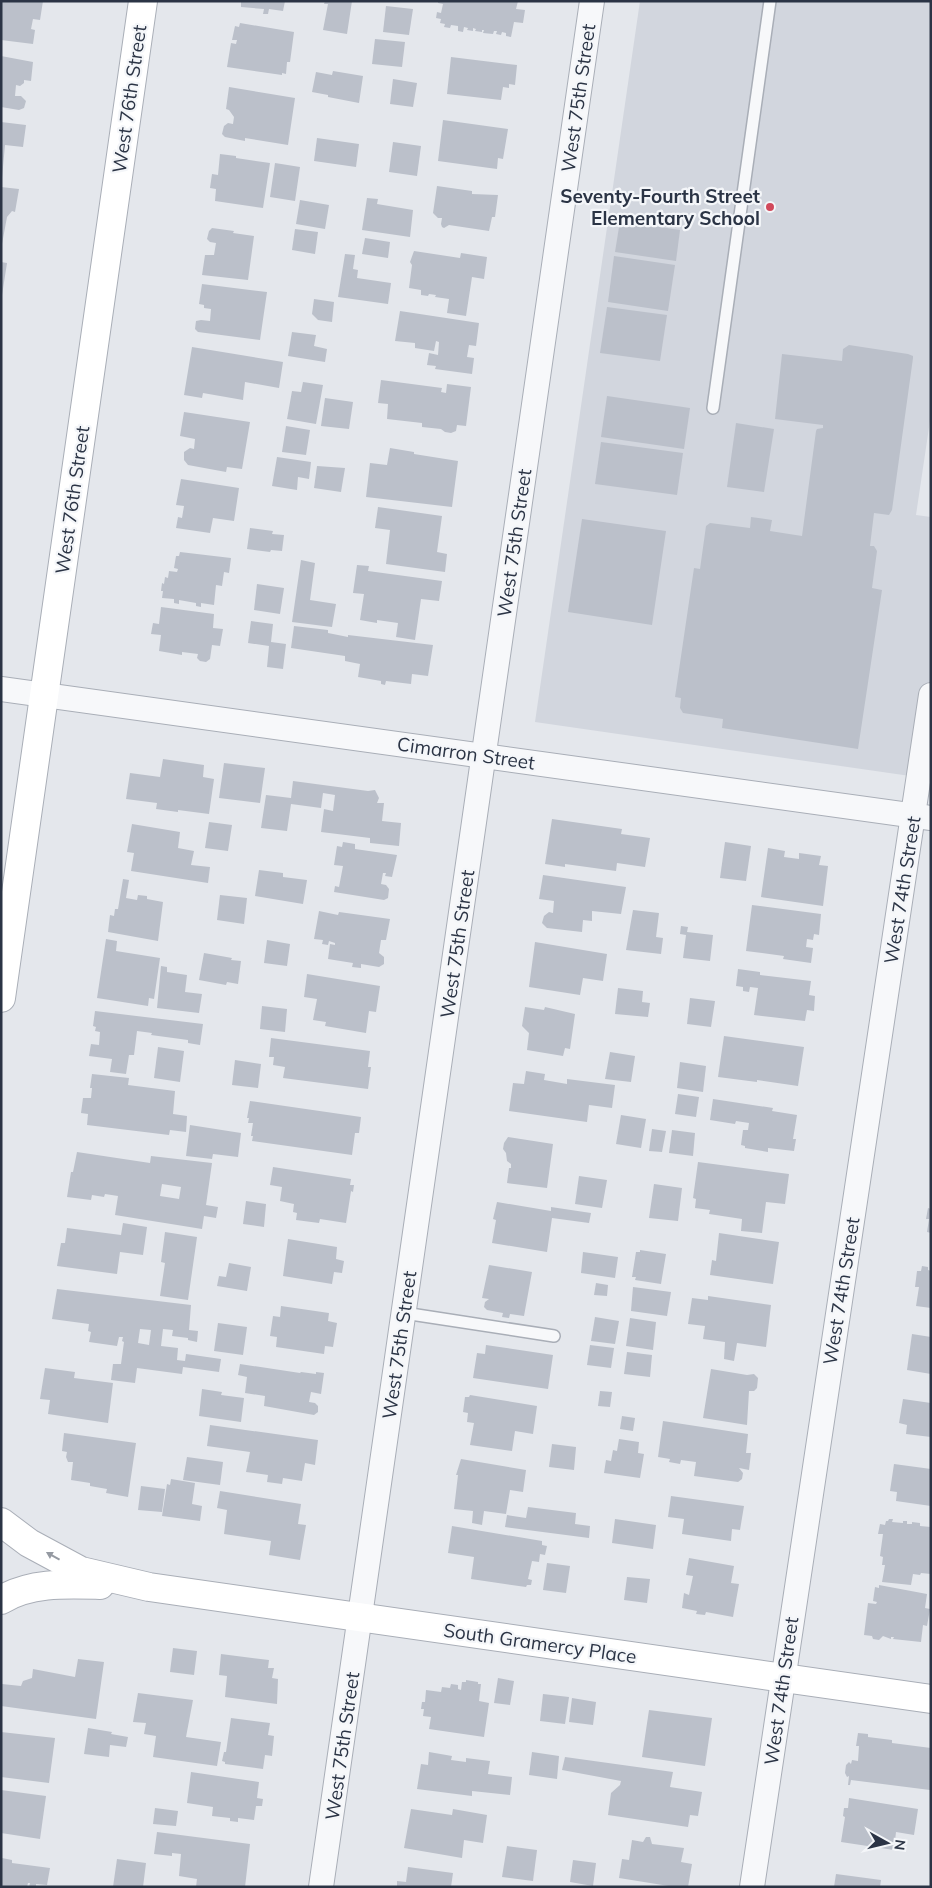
<svg xmlns="http://www.w3.org/2000/svg" width="932" height="1888" viewBox="0 0 932 1888" font-family="Mulish,sans-serif">
<style>
.built{fill:#d2d6de}
.building{fill:#bbc0ca;fill-rule:evenodd}
.lines{fill:none;stroke-linecap:round;stroke-linejoin:round}
.lane-casing{stroke:#a9aeb7;stroke-width:14}
.street-casing{stroke:#a9aeb7;stroke-width:26}
.secondary-casing{stroke:#a9aeb7;stroke-width:30}
.lane{stroke:#f7f8fa;stroke-width:11}
.street{stroke:#f7f8fa;stroke-width:24}
.secondary{stroke:#fff;stroke-width:28}
.oneway{fill:#959aa2}
.poi-dot{fill:#d1495b;stroke:#f4f6f9;stroke-width:2}
.labels{text-anchor:middle;stroke-width:4.5;stroke-linejoin:round;paint-order:stroke}
.street-label{font-size:19px;fill:#2b3445;stroke:#f4f6f9}
.poi-label{font-size:19px;font-weight:bold;fill:#2b3445;stroke:#f4f6f9;text-anchor:end}
</style>
<rect width="100%" height="100%" fill="#e4e7ec"/>
<polygon class="built" points="640,1 931,1 931,414 916,515 931,517 931,779 535,722"/>
<g class="building">
<polygon points="1,1 43,1 40,20 33,19 31,29 35,30 33,44 1,40"/>
<polygon points="241,1 285,1 283,11 269,9 268,14 263,14 264,9 241,7"/>
<polygon points="325,1 352,1 347,34 323,30 328,4 324,4"/>
<polygon points="438,1 518,1 516,9 525,10 523,23 514,22 511,37 506,36 506,33 502,32 501,35 496,34 497,31 494,31 493,34 483,33 484,30 482,30 482,32 475,31 476,29 473,28 473,31 467,30 468,28 464,27 463,32 458,31 458,26 451,25 450,28 444,27 445,24 440,23 441,19 436,18 437,12 441,13 443,4 438,3"/>
<polygon points="386,6 413,9 409,35 383,32"/>
<polygon points="240,23 294,32 290,62 287,62 286,74 282,73 282,75 227,67 231,43 236,44 237,40 232,40 235,26 239,27"/>
<polygon points="375,39 405,42 402,67 372,64"/>
<polygon points="1,56 33,62 31,81 24,80 24,83 20,86 16,85 15,96 21,96 26,101 24,108 19,110 1,107"/>
<polygon points="451,57 517,65 515,85 509,84 509,88 503,87 501,100 447,94"/>
<polygon points="333,71 363,76 359,103 328,97 328,95 312,92 316,72 332,75"/>
<polygon points="393,79 417,83 413,107 390,104"/>
<polygon points="229,87 295,98 288,145 245,138 245,141 225,137 222,134 224,126 228,123 233,124 234,117 229,110 226,109"/>
<polygon points="443,120 508,129 503,159 498,158 497,169 438,161"/>
<polygon points="1,122 26,125 23,147 5,145 2,178"/>
<polygon points="317,138 359,144 356,167 314,161"/>
<polygon points="393,142 421,146 417,176 389,172"/>
<polygon points="220,154 236,156 236,158 270,163 263,208 215,201 216,189 210,188 212,174 218,175"/>
<polygon points="275,163 300,167 295,201 270,197"/>
<polygon points="437,186 472,191 472,194 498,195 495,217 492,217 489,231 449,225 444,228 442,227 441,224 442,218 438,218 433,213"/>
<polygon points="1,187 19,189 15,212 12,211 7,217 2,244"/>
<polygon points="367,198 378,199 377,204 413,210 410,237 362,230"/>
<polygon points="300,200 329,205 325,229 296,224"/>
<polygon points="620,221 680,230 676,261 615,252"/>
<polygon points="212,228 234,231 233,233 254,236 248,280 202,275 205,255 214,255 216,243 210,242 207,239 209,231"/>
<polygon points="295,229 318,232 315,254 292,250"/>
<polygon points="365,238 390,242 388,258 362,254"/>
<polygon points="414,251 460,258 461,253 487,257 484,279 472,277 466,316 447,313 449,299 435,297 436,295 429,294 428,296 421,295 421,290 409,288 412,265 410,262"/>
<polygon points="345,254 355,255 353,269 358,270 357,278 391,283 388,304 338,297"/>
<polygon points="614,256 675,265 668,311 608,302"/>
<polygon points="1,262 7,263 2,295 1,295"/>
<polygon points="202,284 267,292 260,340 198,332 195,329 196,321 201,320 210,321 211,309 204,308 204,305 199,304"/>
<polygon points="314,299 334,302 332,322 318,320 312,314"/>
<polygon points="607,307 667,315 660,361 600,353"/>
<polygon points="400,311 479,323 476,346 469,345 467,357 474,358 472,374 435,369 436,366 427,365 429,353 438,355 439,342 436,341 434,351 415,348 415,343 395,341"/>
<polygon points="292,332 316,335 314,346 327,349 325,362 288,356"/>
<polygon points="849,345 908,354 913,356 913,358 892,510 889,515 874,513 870,546 874,546 877,551 872,588 882,590 858,749 722,728 723,719 683,713 680,708 681,698 675,697 694,568 700,569 706,526 710,523 750,528 751,517 772,520 770,531 802,536 816,431 817,429 823,428 823,425 775,419 782,354 842,361 843,349"/>
<polygon points="192,347 283,362 279,388 245,382 243,400 203,393 202,398 184,395"/>
<polygon points="381,380 442,388 441,392 446,393 447,384 471,387 466,426 457,425 456,431 451,433 445,432 441,429 422,427 422,423 387,419 388,404 378,403"/>
<polygon points="303,382 323,385 316,424 287,419 292,391 301,392"/>
<polygon points="607,396 690,408 684,449 601,437"/>
<polygon points="325,398 353,402 349,429 321,426"/>
<polygon points="184,412 250,422 242,469 227,467 226,472 188,465 184,460 184,452 190,448 194,449 195,439 180,436"/>
<polygon points="736,423 774,429 764,492 727,487"/>
<polygon points="286,426 310,430 306,455 282,452"/>
<polygon points="601,442 683,453 677,495 595,484"/>
<polygon points="390,448 414,452 414,454 458,461 452,507 366,497 370,463 387,465"/>
<polygon points="277,457 311,462 309,479 298,477 297,490 272,486"/>
<polygon points="317,466 345,468 341,492 314,488"/>
<polygon points="181,479 239,488 234,521 213,518 210,533 176,528 178,517 182,518 184,506 176,505"/>
<polygon points="378,507 442,516 437,552 447,554 445,572 386,564 390,530 375,528"/>
<polygon points="582,519 666,531 652,625 568,612"/>
<polygon points="250,528 273,531 272,534 284,535 282,551 271,550 270,552 247,549"/>
<polygon points="180,552 231,558 229,573 224,572 222,586 216,585 214,605 201,603 201,607 196,606 196,603 179,600 179,604 174,603 174,599 162,598 163,591 161,591 162,583 164,584 165,577 168,578 169,571 177,572 178,569 174,568 176,556 179,556"/>
<polygon points="301,560 315,563 310,600 336,604 332,627 292,622"/>
<polygon points="357,565 369,566 368,571 442,581 439,601 421,599 415,640 396,637 398,623 377,620 377,623 360,620 364,594 353,593"/>
<polygon points="257,584 284,588 280,614 254,610"/>
<polygon points="161,607 214,614 213,628 223,629 220,646 212,645 210,659 206,662 200,661 197,658 198,654 182,652 182,655 159,651 161,635 151,634 153,623 159,624"/>
<polygon points="251,621 273,624 271,642 286,644 283,669 267,667 269,646 248,643"/>
<polygon points="294,626 328,630 328,633 348,637 348,635 433,645 428,676 412,674 411,684 386,681 385,685 381,684 381,681 358,677 360,664 345,661 345,656 291,648"/>
<polygon points="163,759 204,765 203,777 214,779 209,814 178,810 178,812 156,809 157,803 126,799 130,773 160,777"/>
<polygon points="224,763 265,768 260,803 219,798"/>
<polygon points="293,781 368,791 375,790 379,798 377,803 384,803 382,821 401,823 399,846 370,843 370,838 321,832 324,809 333,811 335,795 323,793 321,808 291,804 287,831 261,828 266,795 291,798"/>
<polygon points="552,819 622,829 621,834 650,838 645,867 617,863 616,871 565,864 565,867 545,864"/>
<polygon points="209,822 232,825 228,851 205,848"/>
<polygon points="132,824 180,832 178,848 194,851 191,865 210,867 208,883 131,871 134,853 127,852"/>
<polygon points="343,842 355,844 355,849 397,855 392,877 385,876 386,873 383,873 381,884 386,885 389,889 388,898 384,900 334,892 335,886 339,887 343,866 334,865 337,846 342,847"/>
<polygon points="725,842 751,846 746,881 720,878"/>
<polygon points="768,848 785,851 784,857 799,859 799,853 821,856 819,865 828,866 823,906 761,897"/>
<polygon points="259,870 283,873 283,877 307,880 303,904 255,896"/>
<polygon points="543,875 626,887 621,914 592,911 592,921 583,920 582,932 547,928 542,923 544,916 549,912 553,913 554,901 539,899"/>
<polygon points="123,879 129,880 126,898 137,900 138,895 147,896 147,899 163,902 158,941 108,932 110,915 114,916 115,909 118,909"/>
<polygon points="220,895 247,898 244,924 217,920"/>
<polygon points="752,905 821,914 819,935 814,934 813,940 807,939 806,947 813,948 811,963 783,959 784,956 746,951"/>
<polygon points="633,910 659,913 656,937 663,938 661,954 626,950"/>
<polygon points="319,911 338,915 339,912 390,919 386,940 381,940 379,953 384,957 384,964 379,967 361,964 361,968 352,967 353,963 328,959 330,944 335,945 335,943 329,941 328,945 322,944 323,940 314,939"/>
<polygon points="681,926 688,927 687,932 713,935 710,961 683,958 686,935 680,934"/>
<polygon points="106,939 117,941 116,951 160,958 154,999 149,998 148,1006 97,998"/>
<polygon points="267,940 290,944 287,966 264,963"/>
<polygon points="535,942 607,954 603,981 583,978 580,995 529,987"/>
<polygon points="204,953 232,958 231,960 241,961 238,984 227,982 226,985 199,980"/>
<polygon points="161,966 167,967 167,972 187,975 185,992 202,994 199,1013 157,1008"/>
<polygon points="738,969 760,972 760,975 811,981 809,995 815,996 814,1011 807,1010 805,1021 754,1015 758,988 750,987 749,992 743,991 743,987 736,986"/>
<polygon points="307,974 380,986 376,1012 369,1011 366,1033 325,1026 326,1022 313,1020 317,999 304,997"/>
<polygon points="618,988 643,991 642,1002 650,1003 648,1017 615,1014"/>
<polygon points="690,998 715,1001 711,1027 687,1024"/>
<polygon points="262,1006 287,1009 285,1032 260,1029"/>
<polygon points="525,1007 544,1010 545,1007 575,1014 570,1049 565,1048 563,1056 527,1050 529,1033 522,1026"/>
<polygon points="95,1011 203,1024 200,1045 188,1043 188,1040 151,1035 152,1033 137,1031 134,1055 129,1055 126,1074 110,1072 112,1059 89,1056 91,1044 99,1045 100,1032 95,1031 96,1027 93,1026"/>
<polygon points="724,1036 804,1047 798,1086 757,1080 757,1082 718,1077"/>
<polygon points="271,1038 370,1051 368,1067 371,1067 368,1089 283,1078 285,1067 273,1065 274,1057 269,1057"/>
<polygon points="158,1047 184,1051 180,1082 154,1078"/>
<polygon points="610,1052 635,1056 631,1082 605,1079"/>
<polygon points="235,1060 261,1064 258,1088 232,1085"/>
<polygon points="680,1062 706,1066 703,1092 677,1088"/>
<polygon points="526,1071 545,1074 544,1080 567,1084 567,1079 615,1085 612,1108 589,1105 587,1122 509,1111 513,1083 524,1084"/>
<polygon points="92,1074 129,1078 128,1085 175,1091 173,1114 187,1116 186,1132 170,1130 169,1135 87,1125 88,1114 81,1113 83,1098 91,1098 92,1088 90,1088"/>
<polygon points="678,1094 699,1097 696,1117 675,1114"/>
<polygon points="713,1099 773,1108 772,1111 797,1115 793,1139 796,1139 794,1151 768,1148 768,1152 745,1148 745,1146 741,1145 743,1130 748,1130 749,1123 736,1121 735,1124 710,1120"/>
<polygon points="250,1101 361,1117 359,1133 355,1133 352,1155 252,1141 253,1136 251,1136 253,1123 248,1123 249,1118 247,1118"/>
<polygon points="621,1115 646,1119 641,1148 616,1144"/>
<polygon points="190,1125 241,1133 238,1157 213,1154 212,1159 186,1156"/>
<polygon points="652,1129 666,1131 662,1152 649,1151"/>
<polygon points="672,1130 695,1133 693,1156 669,1153"/>
<polygon points="508,1137 553,1144 547,1188 507,1183 509,1168 511,1168 511,1164 507,1161 506,1153 503,1149 504,1143"/>
<path d="M 77,1152 L 150,1163 L 151,1156 L 212,1163 L 206,1205 L 218,1207 L 216,1218 L 204,1216 L 202,1229 L 115,1215 L 118,1196 L 105,1194 L 104,1197 L 92,1195 L 91,1200 L 67,1197 L 71,1172 L 73,1172 ZM 162,1184 L 181,1187 L 179,1199 L 160,1196 Z"/>
<polygon points="698,1162 789,1174 785,1204 766,1202 762,1233 741,1231 742,1219 709,1214 710,1210 695,1208 696,1199 693,1198"/>
<polygon points="273,1167 351,1179 350,1185 354,1185 353,1192 351,1191 346,1223 320,1219 319,1223 296,1220 297,1213 293,1212 294,1204 280,1201 282,1187 270,1185"/>
<polygon points="579,1176 607,1180 602,1208 575,1204"/>
<polygon points="654,1184 682,1188 678,1221 649,1218"/>
<polygon points="246,1201 266,1204 264,1227 243,1224"/>
<polygon points="497,1202 551,1211 551,1207 591,1213 589,1223 552,1218 547,1252 492,1243 496,1220 493,1219"/>
<polygon points="928,1208 931,1209 931,1233 927,1232 929,1219 926,1219"/>
<polygon points="123,1223 147,1227 143,1255 120,1252 117,1274 57,1266 61,1243 65,1243 67,1228 121,1235"/>
<polygon points="165,1232 197,1237 188,1300 160,1296 165,1263 161,1262"/>
<polygon points="719,1233 779,1242 773,1284 710,1275 712,1260 716,1261"/>
<polygon points="288,1239 337,1247 336,1259 344,1261 342,1273 334,1272 332,1284 283,1276"/>
<polygon points="640,1250 666,1254 661,1284 635,1280 636,1277 632,1277 636,1252 640,1252"/>
<polygon points="583,1252 618,1257 615,1278 581,1273"/>
<polygon points="229,1263 251,1267 247,1291 217,1286 219,1276 226,1277"/>
<polygon points="489,1265 532,1272 524,1316 510,1314 509,1318 502,1317 503,1313 487,1310 484,1307 485,1302 489,1299 482,1298"/>
<polygon points="922,1266 928,1267 928,1270 931,1271 931,1308 916,1306 919,1287 915,1287 917,1271 921,1271"/>
<polygon points="596,1283 608,1285 607,1296 594,1295"/>
<polygon points="633,1287 671,1292 667,1316 631,1311"/>
<path d="M 57,1289 L 191,1305 L 189,1330 L 198,1331 L 197,1342 L 188,1340 L 188,1338 L 172,1336 L 173,1330 L 163,1329 L 161,1346 L 178,1348 L 177,1360 L 185,1361 L 186,1354 L 221,1359 L 219,1372 L 183,1367 L 182,1374 L 137,1368 L 135,1383 L 111,1380 L 113,1364 L 121,1364 L 124,1342 L 122,1341 L 123,1337 L 119,1337 L 117,1346 L 89,1342 L 91,1332 L 88,1331 L 89,1324 L 52,1319 ZM 140,1329 L 151,1330 L 149,1345 L 138,1343 Z"/>
<polygon points="708,1296 771,1305 766,1347 737,1343 734,1361 724,1359 725,1342 703,1339 705,1326 688,1324 692,1298 708,1300"/>
<polygon points="281,1306 329,1313 328,1321 337,1323 333,1347 325,1346 324,1354 276,1347 277,1337 270,1336 273,1316 280,1317"/>
<polygon points="595,1317 619,1321 615,1344 591,1341"/>
<polygon points="630,1318 656,1322 653,1350 626,1346"/>
<polygon points="218,1323 247,1327 243,1355 214,1351"/>
<polygon points="912,1334 931,1337 931,1374 907,1370"/>
<polygon points="486,1345 553,1355 548,1389 473,1378 477,1353 485,1354"/>
<polygon points="590,1345 614,1348 611,1368 587,1365"/>
<polygon points="627,1352 652,1355 650,1377 624,1374"/>
<polygon points="240,1364 300,1373 301,1372 316,1374 316,1372 324,1373 321,1394 311,1392 309,1402 315,1403 318,1406 318,1412 314,1415 264,1406 265,1396 245,1393 247,1377 238,1375"/>
<polygon points="45,1368 75,1372 74,1378 113,1383 108,1423 48,1414 50,1400 40,1399"/>
<polygon points="711,1369 747,1375 754,1374 758,1378 757,1388 754,1391 749,1391 747,1425 703,1418"/>
<polygon points="202,1389 222,1392 221,1395 244,1398 241,1422 199,1416"/>
<polygon points="600,1391 612,1392 610,1407 598,1406"/>
<polygon points="470,1395 537,1406 533,1434 515,1431 512,1451 470,1445 474,1423 467,1422 468,1413 463,1412 465,1397 469,1397"/>
<polygon points="903,1399 931,1403 931,1437 906,1434 907,1425 899,1423"/>
<polygon points="622,1416 635,1418 633,1431 620,1429"/>
<polygon points="663,1421 748,1434 746,1453 751,1453 749,1470 739,1468 743,1473 742,1479 738,1482 694,1476 696,1462 681,1460 680,1464 669,1462 670,1459 658,1457"/>
<polygon points="210,1425 318,1440 315,1465 305,1463 302,1481 283,1478 282,1484 267,1482 268,1475 246,1472 250,1452 207,1446"/>
<polygon points="64,1433 136,1443 128,1497 106,1493 107,1489 90,1486 90,1483 71,1480 73,1462 68,1462 66,1457 67,1452 62,1451"/>
<polygon points="619,1439 639,1442 638,1453 644,1454 640,1478 604,1473 606,1460 611,1461 613,1450 617,1451"/>
<polygon points="552,1444 576,1447 574,1470 549,1467"/>
<polygon points="187,1457 223,1462 220,1485 183,1480"/>
<polygon points="461,1459 526,1470 523,1492 510,1490 506,1514 484,1511 482,1525 472,1523 473,1511 454,1509 458,1475 456,1475"/>
<polygon points="894,1464 931,1469 931,1506 896,1501 897,1492 890,1491"/>
<polygon points="171,1479 195,1483 192,1504 202,1506 200,1521 162,1516 167,1484 170,1485"/>
<polygon points="141,1486 165,1489 162,1512 138,1510"/>
<polygon points="220,1491 301,1504 298,1524 306,1525 300,1560 269,1555 271,1541 224,1534 227,1510 217,1508"/>
<polygon points="671,1496 744,1506 740,1530 732,1529 731,1541 682,1534 684,1519 668,1517"/>
<polygon points="528,1507 576,1513 575,1524 590,1526 589,1538 505,1527 507,1515 526,1518"/>
<polygon points="615,1519 656,1525 653,1549 612,1543"/>
<polygon points="889,1519 893,1519 892,1522 903,1523 903,1521 907,1521 907,1524 912,1524 912,1522 920,1523 920,1526 931,1527 931,1574 921,1573 920,1575 913,1574 911,1585 882,1582 885,1565 882,1565 883,1557 880,1556 883,1534 878,1534 880,1524 885,1525 886,1521 888,1521"/>
<polygon points="452,1526 542,1541 542,1545 547,1546 545,1555 540,1554 539,1562 532,1561 528,1579 532,1580 531,1585 527,1585 526,1587 471,1579 474,1557 448,1553"/>
<polygon points="689,1558 734,1566 731,1583 739,1584 733,1617 706,1612 705,1615 696,1614 697,1611 682,1608 684,1593 689,1595 693,1576 686,1575"/>
<polygon points="547,1563 570,1566 566,1593 543,1590"/>
<polygon points="627,1577 650,1579 647,1603 624,1600"/>
<polygon points="879,1585 927,1594 925,1608 930,1609 927,1626 923,1625 921,1642 893,1639 894,1637 891,1637 891,1639 883,1636 879,1640 873,1639 872,1636 864,1635 868,1603 876,1604 877,1602 873,1601 875,1587 879,1588"/>
<polygon points="173,1648 197,1651 194,1675 170,1672"/>
<polygon points="221,1654 269,1660 268,1668 274,1668 272,1678 278,1679 277,1704 225,1697 227,1676 219,1675"/>
<polygon points="78,1659 104,1662 96,1719 1,1706 2,1684 21,1686 23,1681 32,1678 33,1669 75,1677"/>
<polygon points="498,1678 514,1681 510,1705 494,1703"/>
<polygon points="466,1680 478,1682 478,1684 481,1684 479,1701 489,1703 484,1737 429,1729 431,1717 423,1716 424,1709 421,1709 422,1702 425,1702 426,1690 441,1692 442,1687 450,1688 451,1684 458,1685 458,1689 461,1690 462,1682 466,1682"/>
<polygon points="138,1693 193,1700 186,1737 221,1742 217,1766 153,1757 156,1736 144,1734 146,1723 133,1722"/>
<polygon points="543,1694 569,1697 565,1724 540,1721"/>
<polygon points="572,1698 596,1702 593,1725 569,1722"/>
<polygon points="649,1710 712,1718 705,1766 642,1757"/>
<polygon points="231,1718 270,1723 268,1735 274,1736 272,1756 265,1755 263,1769 225,1764 225,1762 222,1761 224,1752 226,1752"/>
<polygon points="88,1728 112,1732 111,1734 128,1737 126,1747 110,1745 109,1757 84,1754"/>
<polygon points="1,1732 55,1738 49,1783 1,1777"/>
<polygon points="858,1733 868,1734 868,1737 892,1740 892,1743 931,1748 930,1790 851,1780 850,1785 848,1785 849,1776 847,1777 845,1773 846,1765 849,1762 851,1764 852,1760 858,1761 859,1746 856,1746"/>
<polygon points="429,1752 452,1756 451,1760 466,1762 466,1758 490,1761 488,1774 512,1777 510,1795 472,1791 472,1796 417,1789 421,1764 428,1765"/>
<polygon points="532,1752 559,1756 557,1779 529,1775"/>
<polygon points="565,1757 673,1772 670,1787 702,1792 698,1816 690,1815 688,1827 608,1815 611,1793 620,1785 621,1781 562,1770"/>
<polygon points="191,1772 259,1782 257,1798 263,1799 262,1806 256,1806 254,1820 238,1818 238,1822 230,1821 230,1818 212,1816 213,1807 187,1803"/>
<polygon points="1,1790 46,1796 40,1839 1,1833"/>
<polygon points="849,1798 918,1809 914,1835 896,1832 894,1850 841,1842 845,1817 843,1816 844,1808 848,1808"/>
<polygon points="155,1808 178,1811 176,1826 153,1824"/>
<polygon points="411,1809 452,1815 453,1809 487,1815 483,1843 464,1840 462,1858 404,1848"/>
<polygon points="157,1832 250,1844 245,1887 196,1887 197,1879 179,1876 181,1854 172,1853 172,1856 154,1854"/>
<polygon points="646,1837 650,1837 652,1844 684,1848 681,1862 692,1864 688,1887 675,1887 619,1878 622,1859 629,1860 632,1840 643,1842"/>
<polygon points="507,1846 537,1850 533,1881 502,1877"/>
<polygon points="2,1858 12,1860 12,1863 50,1868 47,1885 36,1884 36,1887 29,1887 30,1883 28,1883 27,1887 1,1887"/>
<polygon points="117,1859 146,1863 143,1887 113,1887"/>
<polygon points="573,1860 596,1863 593,1886 570,1882"/>
<polygon points="408,1867 453,1873 451,1887 397,1887 397,1881 406,1882"/>
<polygon points="836,1874 881,1880 880,1887 834,1887"/>
</g>
<g class="lines">
<g class="lane-casing">
<g id="lane">
<polyline points="713,408 770,1"/>
<polyline points="404,1313 554,1336"/>
</g>
</g>
<g class="street-casing">
<g id="street">
<polyline points="1,689 931,818"/>
<polyline points="321,1887 592,1"/>
<polyline points="752,1887 931,695"/>
</g>
</g>
<g class="secondary-casing">
<g id="secondary">
<polyline points="1,998 143,1"/>
<polyline points="1,1522 29,1543 81,1571 149,1587 931,1699"/>
<path d="M 1,1600 C 30,1582 67,1584 100,1585"/>
</g>
</g>
<use href="#lane" class="lane"/>
<use href="#street" class="street"/>
<use href="#secondary" class="secondary"/>
</g>
<defs><path id="oneway-solid" d="M-6-.8H1V-3.2L6.5 0L1 3.2V.8H-6Z" transform="scale(1.25)"/></defs>
<use class="oneway" href="#oneway-solid" transform="translate(53 1556) rotate(-151)"/>
<circle class="poi-dot" cx="770" cy="207" r="5"/>
<g class="labels">
<g class="street-label">
<text transform="translate(578 98) rotate(-82)" y="7">West 75th Street</text>
<text transform="translate(129 99) rotate(-82)" y="7">West 76th Street</text>
<text transform="translate(72 500) rotate(-82)" y="7">West 76th Street</text>
<text transform="translate(514 543) rotate(-82)" y="7">West 75th Street</text>
<text transform="translate(466 753) rotate(8)" y="7">Cimarron Street</text>
<text transform="translate(902 890) rotate(-81)" y="7">West 74th Street</text>
<text transform="translate(457 944) rotate(-82)" y="7">West 75th Street</text>
<text transform="translate(841 1291) rotate(-81)" y="7">West 74th Street</text>
<text transform="translate(399 1345) rotate(-82)" y="7">West 75th Street</text>
<text transform="translate(540 1643) rotate(8)" y="7">South Gramercy Place</text>
<text transform="translate(781 1691) rotate(-82)" y="7">West 74th Street</text>
<text transform="translate(342 1746) rotate(-82)" y="7">West 75th Street</text>
</g>
<g class="poi-label">
<text x="760" y="203">Seventy-Fourth Street<tspan x="760" dy="22">Elementary School</tspan></text>
</g>
</g>
<rect width="932" height="1888" fill="none" stroke="#2b3445" stroke-width="5"/>
<g transform="translate(887 1843) rotate(98)" stroke="#f4f6f9" stroke-width="4" paint-order="stroke">
<path d="M0-4L9 19L0 12L-9 19Z" fill="#2b3445"/>
<text y="-8" font-size="14" font-weight="bold" text-anchor="middle" fill="#2b3445">N</text>
</g>
</svg>
